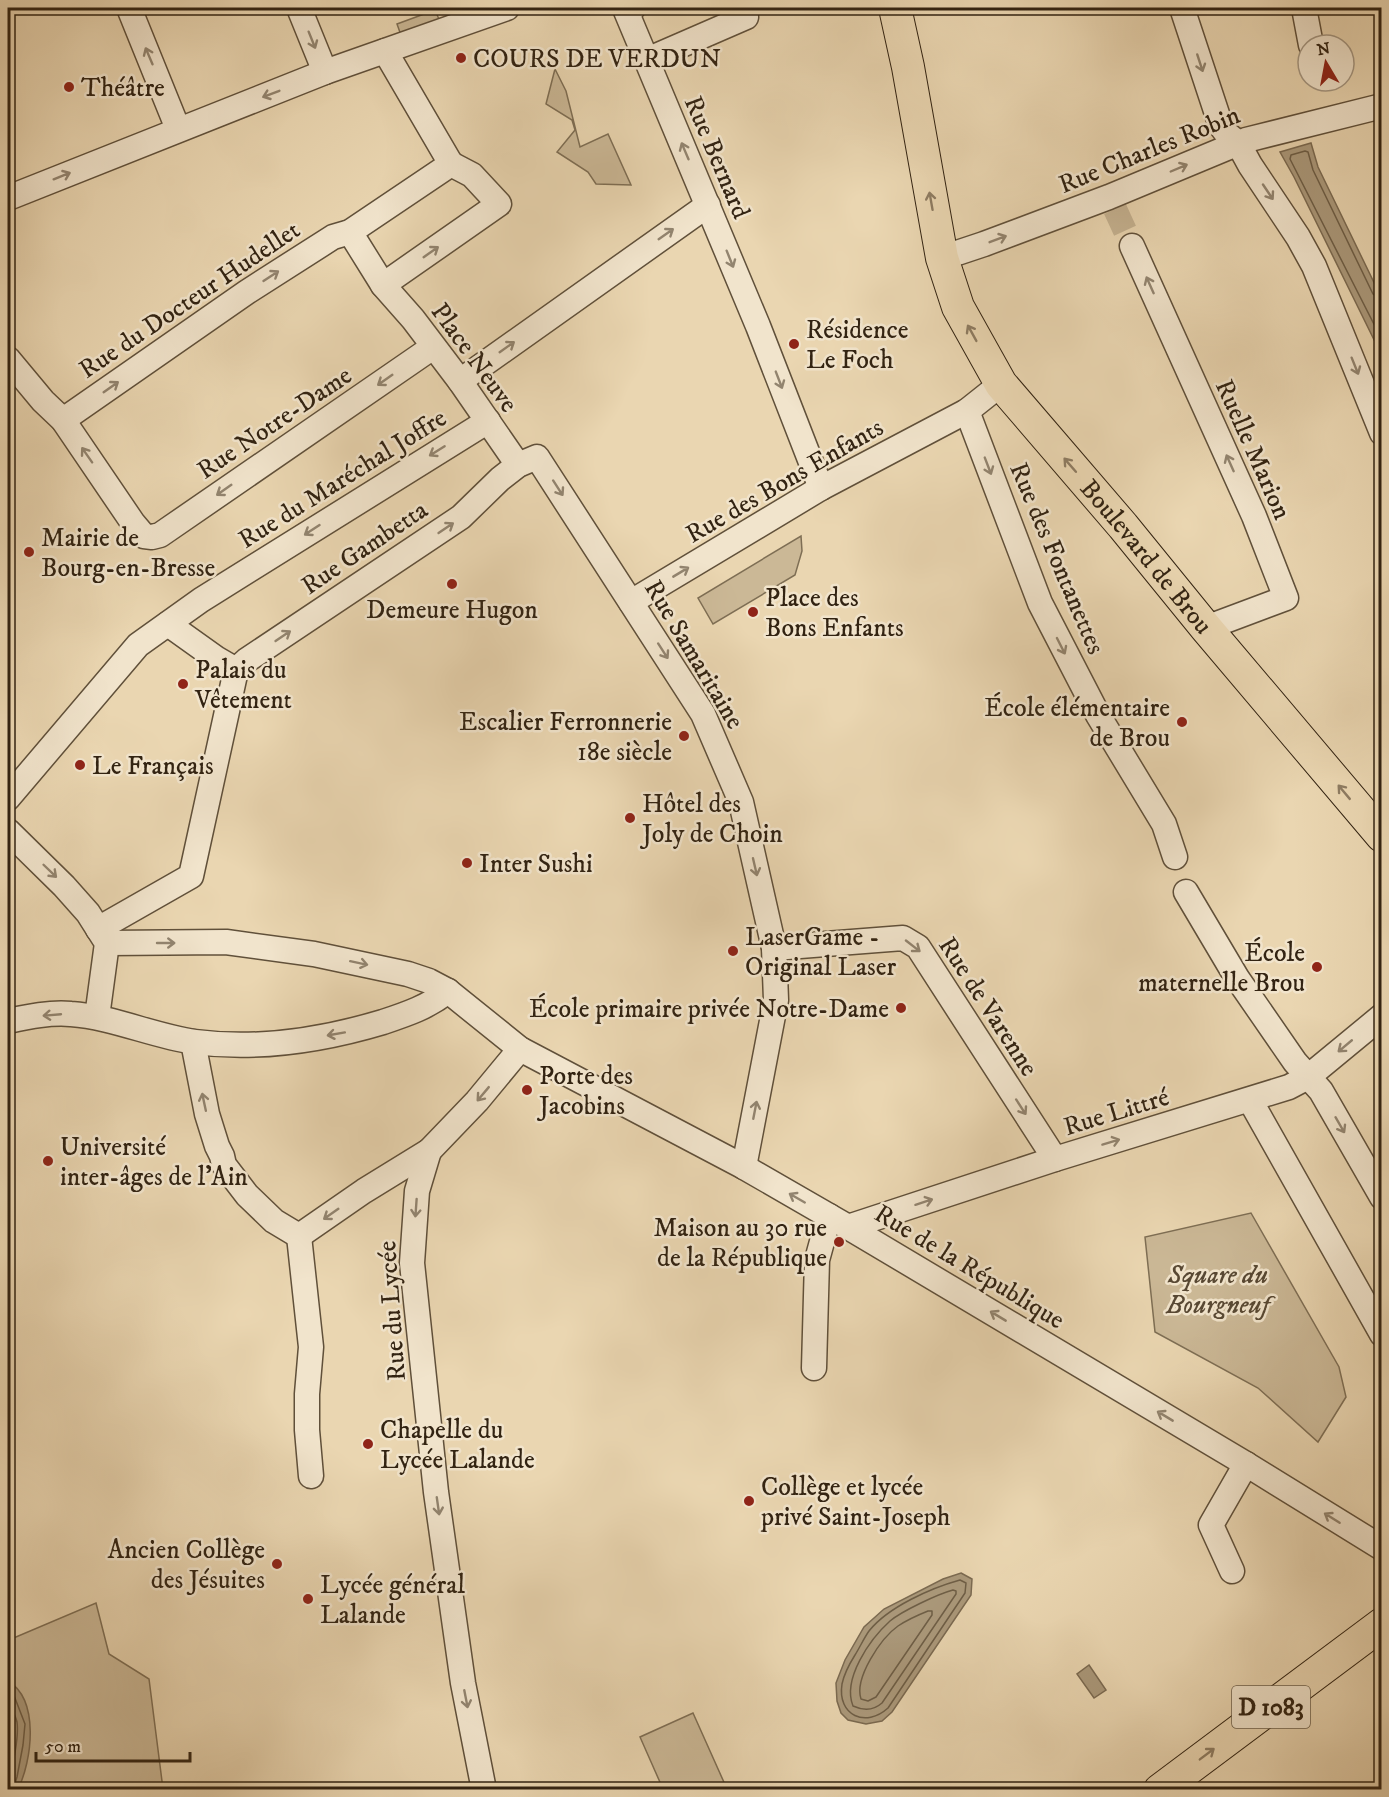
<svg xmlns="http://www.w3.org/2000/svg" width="1389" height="1797" viewBox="0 0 1389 1797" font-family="'IM FELL DW Pica',serif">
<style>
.green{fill:#cbb896;stroke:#7e6e54;stroke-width:1.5}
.water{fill:#ab997b;stroke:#7b6a51;stroke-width:1.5}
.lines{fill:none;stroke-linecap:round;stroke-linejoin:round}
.shore{stroke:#6e5e46;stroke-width:1.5}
.minor-tunnel{stroke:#c5b291;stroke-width:24;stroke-dasharray:24 12;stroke-linecap:butt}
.minor-casing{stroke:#60503a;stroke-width:27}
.major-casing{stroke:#322312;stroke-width:34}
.minor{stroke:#f1e4cc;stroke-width:24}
.major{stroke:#ead6b1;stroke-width:32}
.oneway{stroke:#92846f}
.oneway2{stroke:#8e7c62}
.poi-dot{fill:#8f2418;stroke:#f1e4cc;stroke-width:2}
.labels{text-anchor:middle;stroke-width:5;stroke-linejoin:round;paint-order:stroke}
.shield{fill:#f1e4cc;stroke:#6b5d4a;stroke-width:1.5}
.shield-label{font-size:24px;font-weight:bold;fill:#322312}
.poi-label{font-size:26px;fill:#322312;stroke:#f1e4cc;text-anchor:start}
.street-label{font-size:26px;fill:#322312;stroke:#f1e4cc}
.park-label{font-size:26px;font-style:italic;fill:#584833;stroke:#f1e4cc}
</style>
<rect width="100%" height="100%" fill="#ead6b1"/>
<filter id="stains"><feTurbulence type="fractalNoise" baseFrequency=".00333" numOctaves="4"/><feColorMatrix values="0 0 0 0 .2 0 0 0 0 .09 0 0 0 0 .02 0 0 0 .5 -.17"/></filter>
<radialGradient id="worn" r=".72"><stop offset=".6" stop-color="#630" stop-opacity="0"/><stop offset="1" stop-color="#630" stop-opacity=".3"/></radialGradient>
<g class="green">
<polygon points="435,10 441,24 402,38 397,24"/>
<polygon points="555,69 566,91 580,147 608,134 631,185 596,184 588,172 557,152 575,130 572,120 546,104"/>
<polygon points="801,536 802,551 795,575 713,624 698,598"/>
<polygon points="1251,1213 1339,1367 1346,1397 1318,1442 1258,1388 1155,1332 1145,1237"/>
<polygon points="96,1603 109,1654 149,1679 163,1789 8,1790 8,1638 16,1637"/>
<polygon points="693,1713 727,1789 663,1789 640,1737"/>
</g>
<g class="water">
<polygon points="1311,143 1318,167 1381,297 1381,354 1294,177 1280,152"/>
<polygon points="961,1573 972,1579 971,1595 892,1712 882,1721 866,1724 848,1720 841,1713 837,1701 836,1683 845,1660 864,1627 884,1609 943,1579"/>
<polygon points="1089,1665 1106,1690 1094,1698 1077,1674"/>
<path d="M 8,1681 C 40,1700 32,1761 18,1789 L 8,1789 Z"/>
</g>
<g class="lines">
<g class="shore">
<polyline points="1382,298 1377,297 1373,294 1313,170 1308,152 1305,151 1291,155 1290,159 1382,340"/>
<path d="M 960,1580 L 966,1583 L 965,1593 L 888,1708 C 866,1728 837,1716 842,1684 C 844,1674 850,1663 855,1655 C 860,1647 864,1638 869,1631 C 888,1607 931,1588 960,1580 Z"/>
<path d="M 953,1590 L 956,1591 L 956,1594 L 882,1703 C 873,1711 864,1711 853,1706 C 842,1679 870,1639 890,1621 C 902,1611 938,1594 953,1590 Z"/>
<path d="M 928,1611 L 932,1611 L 932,1615 L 876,1697 L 868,1701 L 861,1699 C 854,1678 881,1638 898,1626 C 907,1620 918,1615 928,1611 Z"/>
<polyline points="8,1688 13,1693 25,1724 23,1745 17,1777 13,1790"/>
<path d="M 8,1700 C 11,1707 15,1714 17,1722 C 19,1736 13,1768 8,1780"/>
</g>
<polyline class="minor-tunnel" points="1115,209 1132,246"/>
<g class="minor-casing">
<g id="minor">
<polyline points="129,8 178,129"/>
<polyline points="299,8 325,72"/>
<polyline points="633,8 626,11 758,326 821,488"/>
<polyline points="1182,8 1221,126 1227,134 1238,143 1250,165 1298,237 1314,266 1382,433"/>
<polyline points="1304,8 1311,45"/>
<polyline points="385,51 451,164"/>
<polyline points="647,60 746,17 742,8"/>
<polyline points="8,198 325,72 507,8"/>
<polyline points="350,232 383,285 413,319 460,381 518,465"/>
<polyline points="1132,246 1254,516 1286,598 1206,628"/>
<polyline points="942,258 984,244 1109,197 1246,140 1382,106"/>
<polyline points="383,285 499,204 472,175 451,164"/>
<polyline points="8,359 43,401 63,420 133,523 144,536 152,537 160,535 433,347"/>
<polyline points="460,381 708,205"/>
<polyline points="967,411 1040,603 1098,715 1164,824 1175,857"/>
<polyline points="63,420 247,292 333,237 350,232 451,164"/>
<polyline points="631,602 821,488 967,411 1001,384"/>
<polyline points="168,624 217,659 236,670"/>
<polyline points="236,670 247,660 461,517 500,479 518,465 537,457 703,714 741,802 774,948 776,1000 744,1167"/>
<polyline points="8,798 138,645 201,600 488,421"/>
<polyline points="8,831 64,886 88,913 107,943 97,1017"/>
<polyline points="1186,892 1237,978 1295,1062 1321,1091 1382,1197"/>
<polyline points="98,929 191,876 236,670"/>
<polyline points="107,943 226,942 314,954 408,974 429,981 448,991 520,1049 744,1167 848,1227 1246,1464 1382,1548"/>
<polyline points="774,948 903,938 918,947 1055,1159"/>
<path d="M 8,1021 C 27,1017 50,1012 71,1014 C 113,1017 153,1036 195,1042 C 257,1050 323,1040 383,1022 C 407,1014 428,1007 448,991"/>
<polyline points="193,1042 207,1114 217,1146 222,1156 224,1165 247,1195 274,1221 299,1236 364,1191 429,1151 477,1101 520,1049"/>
<polyline points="1250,1100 1382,1334"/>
<polyline points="429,1151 417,1191 412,1263 436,1492 463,1683 484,1790"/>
<polyline points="848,1227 1055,1159 1289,1087 1308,1077 1382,1016"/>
<polyline points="299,1236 311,1347 307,1394 307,1430 311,1476"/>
<polyline points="814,1368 817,1260 829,1216"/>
<polyline points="1232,1571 1211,1525 1246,1464"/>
</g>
</g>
<g class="major-casing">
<g id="major">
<path id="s1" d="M 895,8 L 908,67 L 942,258 L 958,307 L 1001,384 L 1123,526 L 1206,628 L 1382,836"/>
<polyline points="1160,1790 1382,1624"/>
</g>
</g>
<use href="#minor" class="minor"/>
<use href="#major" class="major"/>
</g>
<defs><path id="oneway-shaft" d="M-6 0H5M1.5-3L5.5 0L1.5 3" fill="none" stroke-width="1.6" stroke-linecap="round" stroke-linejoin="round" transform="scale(1.5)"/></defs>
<g class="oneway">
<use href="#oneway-shaft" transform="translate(312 40) rotate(68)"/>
<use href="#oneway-shaft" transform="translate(149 56) rotate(-113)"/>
<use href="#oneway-shaft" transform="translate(1200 63) rotate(72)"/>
<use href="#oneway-shaft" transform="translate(271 94) rotate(159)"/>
<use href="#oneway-shaft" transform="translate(685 151) rotate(-113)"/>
<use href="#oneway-shaft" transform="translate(1179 168) rotate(-23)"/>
<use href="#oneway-shaft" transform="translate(62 176) rotate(-22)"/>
<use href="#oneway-shaft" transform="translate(1268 192) rotate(56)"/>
<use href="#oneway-shaft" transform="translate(666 234) rotate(-35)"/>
<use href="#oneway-shaft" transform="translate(998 239) rotate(-21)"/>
<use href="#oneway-shaft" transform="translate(431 252) rotate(-35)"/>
<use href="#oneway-shaft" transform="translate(730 259) rotate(68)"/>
<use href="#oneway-shaft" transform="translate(271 276) rotate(-33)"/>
<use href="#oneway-shaft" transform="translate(1150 285) rotate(-114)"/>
<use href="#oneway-shaft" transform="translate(507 347) rotate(-35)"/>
<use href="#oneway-shaft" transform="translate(1355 366) rotate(68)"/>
<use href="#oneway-shaft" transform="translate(385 380) rotate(145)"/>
<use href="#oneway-shaft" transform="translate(779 380) rotate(69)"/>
<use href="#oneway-shaft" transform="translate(111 387) rotate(-35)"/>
<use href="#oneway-shaft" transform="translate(437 451) rotate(148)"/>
<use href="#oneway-shaft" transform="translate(87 455) rotate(-125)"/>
<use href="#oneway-shaft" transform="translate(1230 463) rotate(-114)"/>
<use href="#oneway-shaft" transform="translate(988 466) rotate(69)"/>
<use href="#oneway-shaft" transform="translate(558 488) rotate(57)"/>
<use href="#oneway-shaft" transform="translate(224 490) rotate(145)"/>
<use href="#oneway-shaft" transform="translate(446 528) rotate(-34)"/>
<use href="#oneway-shaft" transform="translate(312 530) rotate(147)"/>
<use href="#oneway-shaft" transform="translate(681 572) rotate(-31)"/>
<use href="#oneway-shaft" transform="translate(283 636) rotate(-34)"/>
<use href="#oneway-shaft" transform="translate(1061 646) rotate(63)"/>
<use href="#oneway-shaft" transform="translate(663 651) rotate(57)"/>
<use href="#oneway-shaft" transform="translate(755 867) rotate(77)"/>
<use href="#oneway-shaft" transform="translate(50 871) rotate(44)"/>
<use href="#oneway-shaft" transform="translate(166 943)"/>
<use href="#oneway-shaft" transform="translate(913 946) rotate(38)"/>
<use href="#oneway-shaft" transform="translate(359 963) rotate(12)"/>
<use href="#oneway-shaft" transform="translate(52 1015) rotate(175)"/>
<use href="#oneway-shaft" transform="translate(336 1034) rotate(170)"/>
<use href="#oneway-shaft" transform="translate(1345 1046) rotate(140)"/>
<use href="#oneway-shaft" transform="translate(483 1094) rotate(130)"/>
<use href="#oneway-shaft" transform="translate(204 1102) rotate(-102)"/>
<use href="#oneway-shaft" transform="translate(1021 1107) rotate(57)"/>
<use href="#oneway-shaft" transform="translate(755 1110) rotate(-79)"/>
<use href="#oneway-shaft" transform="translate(1340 1125) rotate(60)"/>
<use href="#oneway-shaft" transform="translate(1111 1142) rotate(-17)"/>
<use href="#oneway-shaft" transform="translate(797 1198) rotate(-150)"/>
<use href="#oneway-shaft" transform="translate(924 1202) rotate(-18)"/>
<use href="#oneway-shaft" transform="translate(416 1208) rotate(94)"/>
<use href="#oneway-shaft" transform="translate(331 1214) rotate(145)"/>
<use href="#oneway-shaft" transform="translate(998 1316) rotate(-149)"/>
<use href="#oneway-shaft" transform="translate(1165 1416) rotate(-149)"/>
<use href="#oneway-shaft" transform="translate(438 1506) rotate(82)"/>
<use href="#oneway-shaft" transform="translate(1332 1518) rotate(-148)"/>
<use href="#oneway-shaft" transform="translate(466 1699) rotate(79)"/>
</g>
<g class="oneway2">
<use href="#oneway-shaft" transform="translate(931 201) rotate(-100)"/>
<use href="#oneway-shaft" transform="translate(972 333) rotate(-119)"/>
<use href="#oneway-shaft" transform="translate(1070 465) rotate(-131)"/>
<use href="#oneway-shaft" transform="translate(1344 792) rotate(-130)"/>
<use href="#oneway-shaft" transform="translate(1207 1754) rotate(-37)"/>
</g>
<g class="poi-dot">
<circle cx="461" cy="58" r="6"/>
<circle cx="69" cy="87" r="6"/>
<circle cx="794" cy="344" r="6"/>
<circle cx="29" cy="552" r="6"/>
<circle cx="452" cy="584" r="6"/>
<circle cx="753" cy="612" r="6"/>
<circle cx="183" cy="684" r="6"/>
<circle cx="1182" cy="722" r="6"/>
<circle cx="684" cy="736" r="6"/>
<circle cx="80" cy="765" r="6"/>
<circle cx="630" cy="818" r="6"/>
<circle cx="467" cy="863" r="6"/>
<circle cx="733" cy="951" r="6"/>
<circle cx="1317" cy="967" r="6"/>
<circle cx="901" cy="1008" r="6"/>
<circle cx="527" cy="1090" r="6"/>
<circle cx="48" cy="1161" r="6"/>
<circle cx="839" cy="1242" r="6"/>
<circle cx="368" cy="1444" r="6"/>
<circle cx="749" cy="1501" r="6"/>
<circle cx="277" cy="1564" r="6"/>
<circle cx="308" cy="1599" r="6"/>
</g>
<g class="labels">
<rect class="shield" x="1232" y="1686" width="78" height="42" rx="4.5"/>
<g class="shield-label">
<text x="1271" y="1715">D 1083</text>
</g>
<g class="poi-label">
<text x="473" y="67">COURS DE VERDUN</text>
<text x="81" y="96">Théâtre</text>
<text x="806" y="338">Résidence<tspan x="806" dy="30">Le Foch</tspan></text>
<text x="41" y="546">Mairie de<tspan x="41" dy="30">Bourg-en-Bresse</tspan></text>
<text x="765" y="606">Place des<tspan x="765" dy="30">Bons Enfants</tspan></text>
<text x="452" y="618" text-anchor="middle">Demeure Hugon</text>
<text x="195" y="678">Palais du<tspan x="195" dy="30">Vêtement</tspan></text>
<text x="1170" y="716" text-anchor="end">École élémentaire<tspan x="1170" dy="30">de Brou</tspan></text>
<text x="672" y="730" text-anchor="end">Escalier Ferronnerie<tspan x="672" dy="30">18e siècle</tspan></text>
<text x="92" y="774">Le Français</text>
<text x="642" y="812">Hôtel des<tspan x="642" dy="30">Joly de Choin</tspan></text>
<text x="479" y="872">Inter Sushi</text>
<text x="745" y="945">LaserGame -<tspan x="745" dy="30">Original Laser</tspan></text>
<text x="1305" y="961" text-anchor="end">École<tspan x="1305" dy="30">maternelle Brou</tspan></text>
<text x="889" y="1017" text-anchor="end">École primaire privée Notre-Dame</text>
<text x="539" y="1084">Porte des<tspan x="539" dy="30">Jacobins</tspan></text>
<text x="60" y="1155">Université<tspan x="60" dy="30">inter-âges de l'Ain</tspan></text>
<text x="827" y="1236" text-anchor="end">Maison au 30 rue<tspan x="827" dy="30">de la République</tspan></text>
<text x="380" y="1438">Chapelle du<tspan x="380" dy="30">Lycée Lalande</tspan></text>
<text x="761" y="1495">Collège et lycée<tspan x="761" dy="30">privé Saint-Joseph</tspan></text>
<text x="265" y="1558" text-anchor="end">Ancien Collège<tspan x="265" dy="30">des Jésuites</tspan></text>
<text x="320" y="1593">Lycée général<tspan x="320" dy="30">Lalande</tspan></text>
</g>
<g class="street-label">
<text transform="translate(1149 149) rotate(-22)" y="9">Rue Charles Robin</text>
<text transform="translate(718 157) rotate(67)" y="9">Rue Bernard</text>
<text transform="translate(189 299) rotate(-34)" y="9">Rue du Docteur Hudellet</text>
<text transform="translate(475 357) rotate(54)" y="9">Place Neuve</text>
<text transform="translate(274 422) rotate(-34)" y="9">Rue Notre-Dame</text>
<text transform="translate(1254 449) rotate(66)" y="9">Ruelle Marion</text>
<text transform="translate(342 478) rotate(-32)" y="9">Rue du Maréchal Joffre</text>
<text transform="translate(784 480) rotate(-30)" y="9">Rue des Bons Enfants</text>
<text transform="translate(364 547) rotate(-34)" y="9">Rue Gambetta</text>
<text dy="9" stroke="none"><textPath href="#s1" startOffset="620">Boulevard de Brou</textPath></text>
<text transform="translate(1058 558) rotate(67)" y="9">Rue des Fontanettes</text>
<text transform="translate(695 654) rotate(59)" y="9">Rue Samaritaine</text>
<text transform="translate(989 1006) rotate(57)" y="9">Rue de Varenne</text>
<text transform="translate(1116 1111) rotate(-17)" y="9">Rue Littré</text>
<text transform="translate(970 1266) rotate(31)" y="9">Rue de la République</text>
<text transform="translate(391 1311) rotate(-94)" y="9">Rue du Lycée</text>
</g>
<g class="park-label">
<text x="1218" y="1283">Square du<tspan x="1218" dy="30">Bourgneuf</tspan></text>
</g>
</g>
<rect width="1389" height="1797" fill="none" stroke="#ead6b1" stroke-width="30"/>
<rect x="9" y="9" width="1371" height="1779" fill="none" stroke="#322312" stroke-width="3"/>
<rect x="15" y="15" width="1359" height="1767" fill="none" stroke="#322312" stroke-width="1.5"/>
<g transform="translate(1326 63) rotate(350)"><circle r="28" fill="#f1e4cc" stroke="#a59782" stroke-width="1.5"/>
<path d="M0-4.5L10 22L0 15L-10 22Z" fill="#8f2418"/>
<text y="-9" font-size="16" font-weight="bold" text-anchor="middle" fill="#322312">N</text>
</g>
<path d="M36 1752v9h154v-9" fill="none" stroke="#322312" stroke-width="3"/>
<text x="45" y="1752" font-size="18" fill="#322312" stroke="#f1e4cc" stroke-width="4.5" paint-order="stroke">50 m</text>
<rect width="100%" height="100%" filter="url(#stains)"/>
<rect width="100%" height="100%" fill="url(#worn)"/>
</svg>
